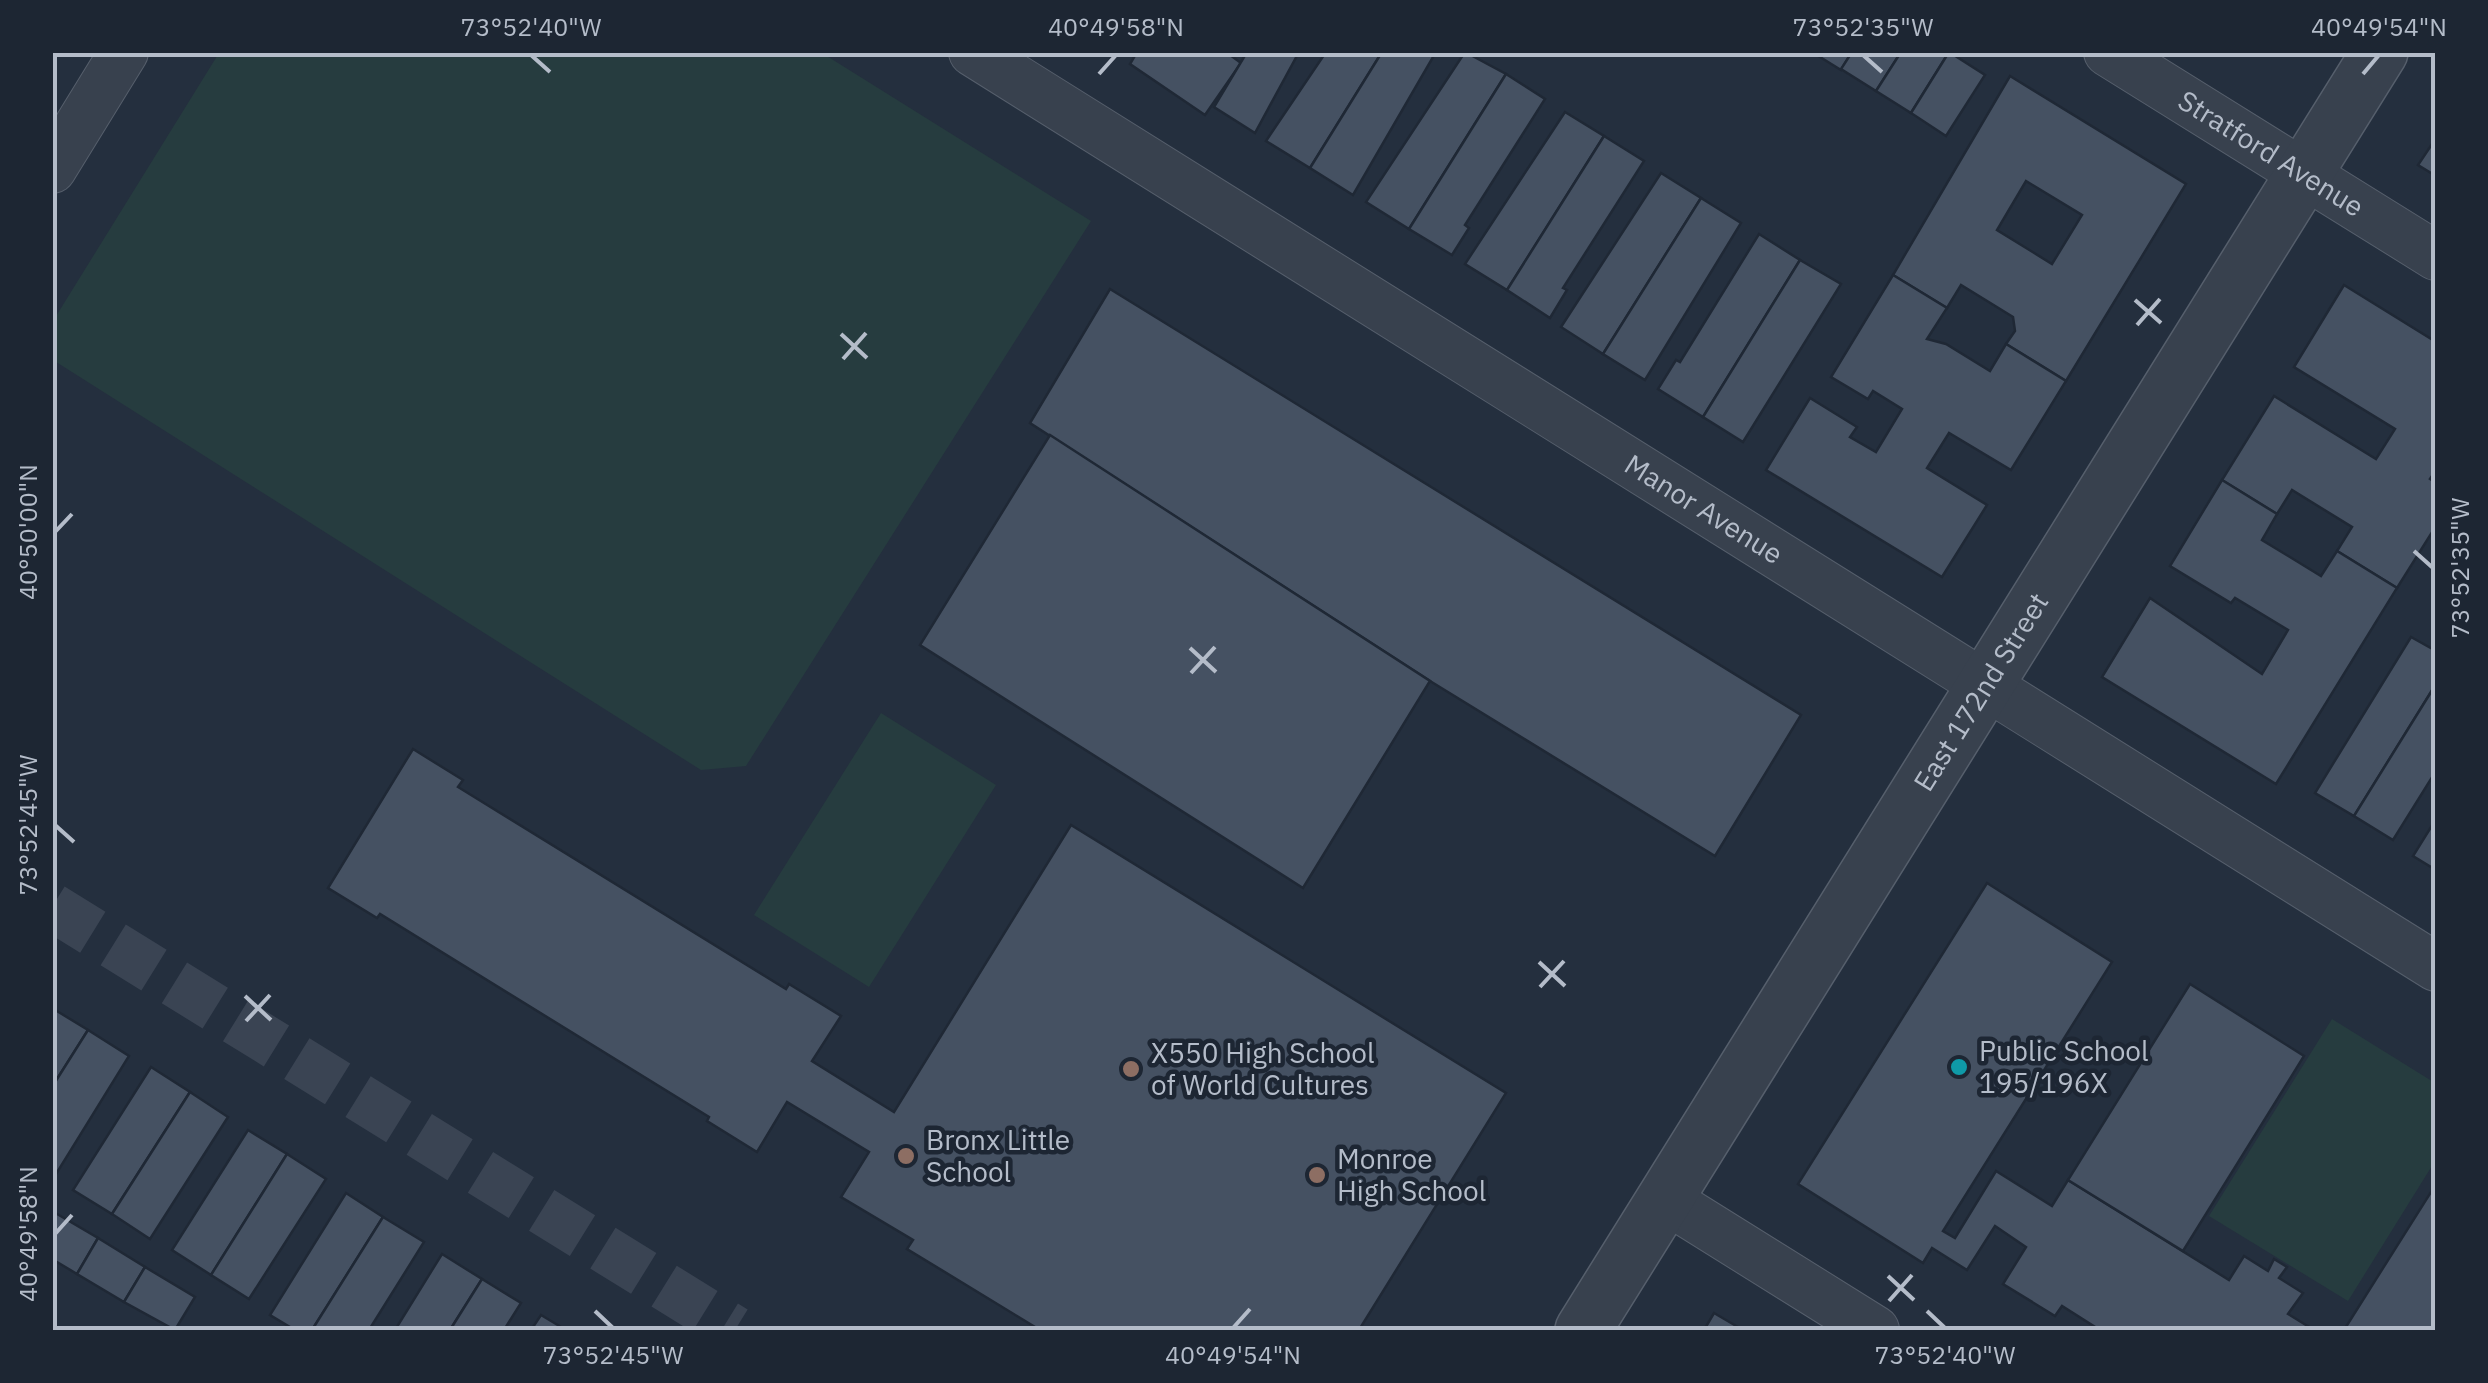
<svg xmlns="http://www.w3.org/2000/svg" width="2488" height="1383" viewBox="0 0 2488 1383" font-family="'IBM Plex Sans',sans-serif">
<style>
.green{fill:#263c3f}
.building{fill:#455162;stroke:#1f2835;stroke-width:2.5;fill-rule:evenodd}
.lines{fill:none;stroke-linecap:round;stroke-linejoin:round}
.minor-tunnel{stroke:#3a4453;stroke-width:48;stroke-dasharray:48 24;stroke-linecap:butt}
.minor-casing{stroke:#565f6c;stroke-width:50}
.tertiary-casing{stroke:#565f6c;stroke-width:58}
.minor{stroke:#38414e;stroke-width:48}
.tertiary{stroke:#38414e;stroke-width:55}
.ticks{fill:none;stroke:#b4bcc9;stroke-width:4}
.culture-dot{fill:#0f9aa8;stroke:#1d2633;stroke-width:4}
.education-dot{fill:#8d6e63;stroke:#1d2633;stroke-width:4}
.labels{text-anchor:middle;stroke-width:9;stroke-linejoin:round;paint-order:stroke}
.street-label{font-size:28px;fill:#b4bcc9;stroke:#1d2633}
.poi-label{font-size:28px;fill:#b4bcc9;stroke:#1d2633;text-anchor:start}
.neatline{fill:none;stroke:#b4bcc9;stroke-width:4}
.ticks-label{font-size:25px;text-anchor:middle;fill:#b4bcc9}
</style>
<rect width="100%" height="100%" fill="#242f3e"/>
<g class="green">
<polygon points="219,53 822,53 1091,221 746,766 701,770 53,360 53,321"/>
<polygon points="881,713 996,785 869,987 754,915"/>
<polygon points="2332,1019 2435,1083 2435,1161 2348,1301 2209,1216"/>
</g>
<g class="building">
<polygon points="1137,52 1226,52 1241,63 1205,115 1130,64"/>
<polygon points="1247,52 1299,52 1255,133 1214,107"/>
<polygon points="1326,52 1382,52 1310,168 1266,141"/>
<polygon points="1382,52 1436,52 1353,195 1310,168"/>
<polygon points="1465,52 1506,74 1409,229 1366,202"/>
<polygon points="1812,52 1852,52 1841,70"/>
<polygon points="1852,52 1901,52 1876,91 1841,69"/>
<polygon points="1901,52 1949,52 1911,113 1876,91"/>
<polygon points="1949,52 1985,75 1946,136 1911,113"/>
<polygon points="1506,74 1545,99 1465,225 1469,228 1452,255 1409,229"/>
<path d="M 2010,76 L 2186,184 L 2066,381 L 2006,344 L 2015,331 L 2013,317 L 1961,285 L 1947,308 L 1893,275 ZM 2026,181 L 2082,215 L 2052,264 L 1997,230 Z"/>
<polygon points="1565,112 1604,136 1507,290 1465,264"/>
<polygon points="1604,136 1644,161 1563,288 1567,290 1550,318 1507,290"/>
<polygon points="2436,138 2436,176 2418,165"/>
<polygon points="1661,173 1701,198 1603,354 1561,327"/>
<polygon points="1701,198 1741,223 1645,380 1603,354"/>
<polygon points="1759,234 1800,260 1703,417 1658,389 1676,360 1680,362"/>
<polygon points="1800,260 1841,284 1743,442 1703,417"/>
<polygon points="1893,275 1947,308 1927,339 1946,344 1990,371 2006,344 2066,381 2011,470 1949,433 1927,468 1987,505 1942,577 1766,470 1810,398 1857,427 1850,437 1876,452 1902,409 1873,391 1868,399 1831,377"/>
<polygon points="2344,285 2436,342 2436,470 2430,479 2436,483 2436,526 2397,588 2337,551 2352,527 2292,490 2277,514 2222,480 2274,396 2376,459 2395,429 2294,367"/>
<polygon points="1110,289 1801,715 1715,856 1430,681 1030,423"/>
<polygon points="1050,435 1430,681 1303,888 920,645"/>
<polygon points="2222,480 2277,514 2262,540 2321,576 2337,551 2397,588 2276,784 2102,677 2150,598 2262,674 2288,630 2235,598 2231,603 2170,566"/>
<polygon points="2411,637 2436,651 2436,684 2354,816 2315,793"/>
<polygon points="2436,684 2436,771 2393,840 2354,816"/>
<polygon points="413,749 463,780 458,787 786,989 789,984 841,1016 812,1061 894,1112 1071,825 1506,1093 1359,1330 1040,1330 907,1249 913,1240 841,1197 869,1152 787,1102 757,1152 707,1121 709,1117 380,914 377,918 328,888"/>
<polygon points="2436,819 2436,870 2413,856"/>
<polygon points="1987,883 2112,962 1943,1231 1955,1238 1996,1171 2052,1206 2068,1180 2229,1280 2244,1256 2268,1271 2274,1259 2287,1267 2279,1278 2303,1293 2288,1314 2314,1330 2100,1330 2062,1306 2055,1316 2003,1284 2026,1247 1995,1226 1967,1270 1932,1248 1923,1263 1798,1184"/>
<polygon points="2190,984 2304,1056 2183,1251 2068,1180"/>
<polygon points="52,1008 88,1030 52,1087"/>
<polygon points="88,1030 129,1056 53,1179 52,1087"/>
<polygon points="151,1067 190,1092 112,1214 73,1190"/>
<polygon points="190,1092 228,1117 150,1239 112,1214"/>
<polygon points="248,1130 287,1154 211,1275 172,1250"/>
<polygon points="287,1154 326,1179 249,1299 211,1275"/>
<polygon points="2436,1184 2436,1330 2344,1330"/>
<polygon points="346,1193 383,1217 312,1330 295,1330 270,1315"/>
<polygon points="52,1211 98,1238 77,1274 52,1259"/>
<polygon points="383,1217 424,1242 369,1330 312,1330"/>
<polygon points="98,1238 145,1267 124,1302 77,1274"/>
<polygon points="442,1254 482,1279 450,1330 395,1330"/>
<polygon points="145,1267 195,1297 175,1330 124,1302"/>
<polygon points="482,1279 521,1303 504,1330 450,1330"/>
<polygon points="1714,1313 1743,1330 1704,1330"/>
<polygon points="541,1315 566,1330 531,1330"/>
</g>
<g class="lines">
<polyline class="minor-tunnel" points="52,907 735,1330"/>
<g class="minor-casing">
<g id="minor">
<path id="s1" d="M 973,52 L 2436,967"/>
<path id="s2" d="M 2108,52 L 2436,256"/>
<polyline points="52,169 124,52"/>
<polyline points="1665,1199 1875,1330"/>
</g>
</g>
<g class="tertiary-casing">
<g id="tertiary">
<path id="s3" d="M 1583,1330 L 2380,52"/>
</g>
</g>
<use href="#minor" class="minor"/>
<use href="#tertiary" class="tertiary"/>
</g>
<path class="ticks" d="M 531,55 L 550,72M 1863,55 L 1882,72M 1099,74 L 1116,55M 2363,74 L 2379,55M 2135,300 L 2161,323M 2137,325 L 2160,299M 841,334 L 867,358M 843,359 L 866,333M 55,532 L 72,514M 2414,551 L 2433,568M 1190,648 L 1216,672M 1191,673 L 1215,647M 55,825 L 74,842M 1539,962 L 1565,986M 1540,987 L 1564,961M 245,996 L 271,1020M 246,1021 L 270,995M 55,1234 L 72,1215M 1888,1276 L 1914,1300M 1889,1301 L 1912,1275M 595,1311 L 613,1328M 1927,1311 L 1945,1328M 1233,1328 L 1250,1309"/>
<circle class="culture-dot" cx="1959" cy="1067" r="10"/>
<g class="education-dot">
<circle cx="1131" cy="1069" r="10"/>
<circle cx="906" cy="1156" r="10"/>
<circle cx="1317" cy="1175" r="10"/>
</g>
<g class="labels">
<g class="street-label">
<text dy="10" stroke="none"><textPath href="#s2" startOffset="192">Stratford Avenue</textPath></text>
<text dy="10" stroke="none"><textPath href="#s1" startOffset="862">Manor Avenue</textPath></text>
<text dy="10" stroke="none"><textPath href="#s3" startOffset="752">East 172nd Street</textPath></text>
</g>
<g class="poi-label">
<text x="1979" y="1061">Public School<tspan x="1979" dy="32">195/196X</tspan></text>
<text x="1151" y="1063">X550 High School<tspan x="1151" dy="32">of World Cultures</tspan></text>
<text x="926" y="1150">Bronx Little<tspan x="926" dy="32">School</tspan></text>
<text x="1337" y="1169">Monroe<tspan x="1337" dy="32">High School</tspan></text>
</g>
</g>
<rect width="2488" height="1383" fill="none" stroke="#1d2633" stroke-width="110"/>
<rect x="55" y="55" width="2378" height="1273" class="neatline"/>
<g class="ticks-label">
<text x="531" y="36">73°52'40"W</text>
<text x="1116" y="36">40°49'58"N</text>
<text x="1863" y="36">73°52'35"W</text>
<text x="2379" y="36">40°49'54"N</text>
<text transform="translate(28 532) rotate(-90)" y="9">40°50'00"N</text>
<text transform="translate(2460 568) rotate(-90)" y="9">73°52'35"W</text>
<text transform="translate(28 825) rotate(-90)" y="9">73°52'45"W</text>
<text transform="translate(28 1234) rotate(-90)" y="9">40°49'58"N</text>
<text x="613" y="1364">73°52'45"W</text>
<text x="1233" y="1364">40°49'54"N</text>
<text x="1945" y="1364">73°52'40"W</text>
</g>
</svg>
